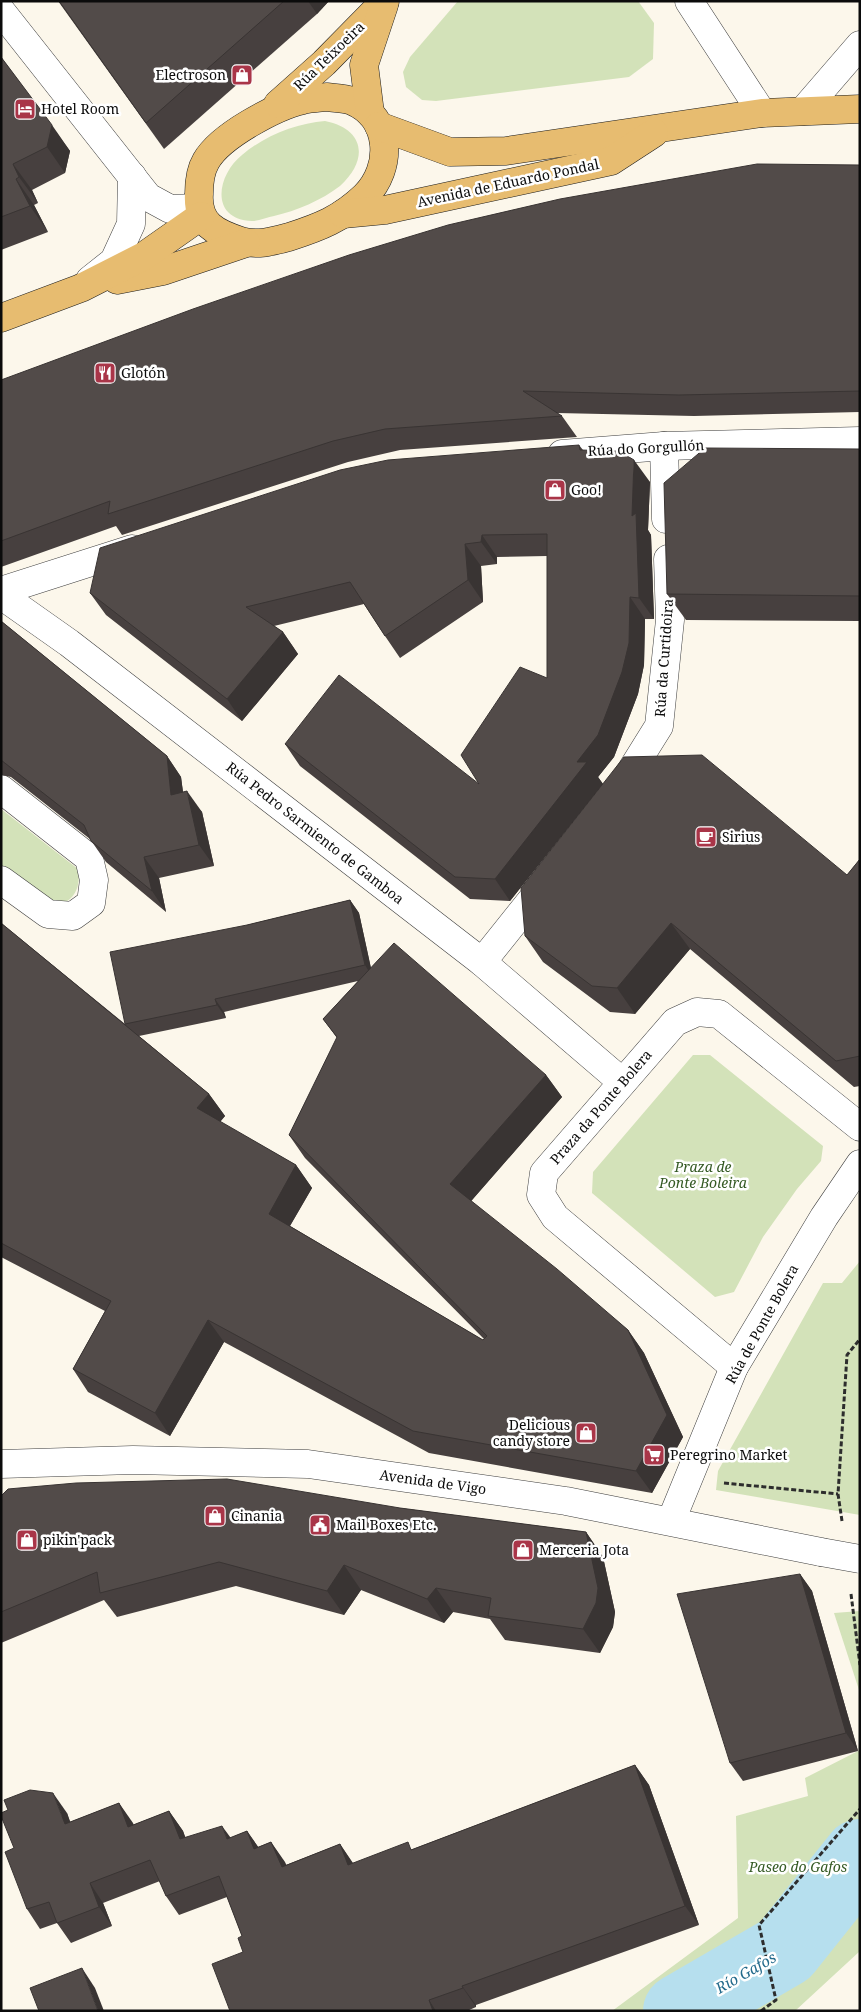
<svg xmlns="http://www.w3.org/2000/svg" width="861" height="2012" viewBox="0 0 861 2012" font-family="'Noto Serif',serif">
<style>
.green{fill:#d3e2b9}
.lines{fill:none;stroke-linecap:round;stroke-linejoin:round}
.river{stroke:#b6dfee;stroke-width:74}
.minor-casing{stroke:#3e3e3e;stroke-width:29}
.major-casing{stroke:#1c1c1c;stroke-width:29}
.path{stroke:#2d2d2d;stroke-width:3;stroke-dasharray:5 2.5;stroke-linecap:butt}
.minor{stroke:#fff;stroke-width:28}
.major{stroke:#e7bc70;stroke-width:28}
.minor-bridge-casing{stroke:#3e3e3e;stroke-width:29;stroke-linecap:butt}
.minor-bridge{stroke:#fff;stroke-width:28}
.wall{fill:#47403f;fill-rule:evenodd}
.shaded-wall{fill:#393433}
.building{fill:#524b49;stroke:#393433}
.labels{text-anchor:middle;stroke-width:5;stroke-linejoin:round;paint-order:stroke}
.street-label{font-size:14px;fill:#0b0b0b;stroke:#fff}
.poi-label{font-size:14px;fill:#0b0b0b;stroke:#fff;text-anchor:start}
.park-label{font-size:14px;font-style:italic;fill:#355a24;stroke:#fff}
.water-label{font-size:15px;font-style:italic;fill:#246b8c;stroke:#fff}
</style>
<rect width="100%" height="100%" fill="#fcf7eb"/>
<g class="green">
<polygon points="458,1 638,1 654,23 653,59 629,77 436,101 422,100 406,87 403,72 410,57"/>
<path d="M 325,121 C 365,129 369,160 340,186 C 322,200 296,211 274,216 C 268,217 259,221 252,221 C 209,219 217,175 242,155 C 264,136 297,123 325,121 Z"/>
<path d="M 1,809 L 78,869 C 81,887 75,900 57,906 L 1,870 Z"/>
<polygon points="693,1055 710,1055 823,1146 821,1161 797,1189 763,1237 734,1292 715,1297 592,1193 593,1172"/>
<polygon points="860,1261 860,1515 716,1490 718,1471 823,1283 842,1283"/>
<polygon points="860,1611 860,1693 834,1613"/>
<polygon points="860,1750 860,1951 795,2011 612,2011 738,1918 736,1816 808,1796 805,1778"/>
</g>
<g class="lines">
<polyline class="river" points="680,2011 785,1950 860,1856"/>
<g class="minor-casing">
<g id="minor">
<polyline points="689,1 762,113"/>
<polyline points="1,11 148,197 170,209 198,208"/>
<polyline points="803,111 860,45"/>
<polyline points="90,280 114,261 131,224 132,176"/>
<polyline points="664,446 666,519"/>
<polyline points="562,454 664,446 860,441"/>
<polyline points="1,591 132,549"/>
<polyline points="1,595 69,643 482,962 621,1081"/>
<polyline points="621,787 659,726 670,620 668,559"/>
<polyline points="1,789 89,858 94,880 91,903 73,916 48,914 1,880"/>
<polyline points="482,962 546,882"/>
<polyline points="734,1367 555,1217 541,1195 544,1173 675,1022 697,1012 719,1014 860,1127"/>
<polyline points="1,1464 133,1460 308,1464 566,1501 821,1552"/>
<polyline points="671,1521 734,1367 824,1217 860,1164"/>
</g>
</g>
<g class="major-casing">
<g id="major">
<path d="M 326,97 C 334,98 345,98 352,101 C 392,118 393,168 365,196 C 341,219 320,227 289,237 C 274,241 257,246 241,241 C 216,233 197,224 199,194 C 199,183 200,171 206,161 C 220,136 276,106 303,100 C 311,98 319,98 326,97 Z"/>
<polyline points="278,104 324,63 385,1"/>
<polyline points="370,113 364,65 384,5"/>
<polyline points="379,126 450,152 506,151 762,113 860,109"/>
<polyline points="343,214 385,210 611,161 654,133"/>
<polyline points="117,280 163,271 246,243"/>
<polyline points="1,318 81,288 144,256 201,216"/>
</g>
</g>
<g class="path">
<polyline points="724,1483 838,1494"/>
<polyline points="842,1521 838,1494 847,1355 860,1339"/>
<polyline points="851,1594 860,1665"/>
<polyline points="761,2011 776,2000 759,1925 860,1809"/>
</g>
<use href="#minor" class="minor"/>
<use href="#major" class="major"/>
<g class="minor-bridge-casing">
<polyline id="minor-bridge" points="821,1552 860,1559"/>
</g>
<use href="#minor-bridge" class="minor-bridge"/>
</g>
<g class="wall">
<polygon points="58,1 329,1 317,14 164,149"/>
<polygon points="1,57 70,151 65,173 32,190 38,203 34,205 48,232 1,250"/>
<polygon points="860,165 860,412 694,416 557,413 562,416 577,437 400,450 348,462 122,535 116,526 1,567 1,380"/>
<polygon points="579,445 583,450 650,482 648,530 651,535 654,619 645,619 644,665 638,694 614,757 598,777 603,784 510,901 470,899 300,766 285,744 479,784 547,678 547,556 497,557 497,564 481,566 483,602 400,658 385,636 364,604 274,626 283,632 298,654 242,721 106,615 90,593"/>
<polygon points="860,449 860,621 686,620 667,594"/>
<polygon points="1,621 167,756 181,777 183,792 202,812 214,866 159,878 166,912 106,862 90,839 11,777 1,775"/>
<polygon points="860,859 860,1086 854,1087 690,949 635,1014 610,1012 543,962 525,936 847,875"/>
<path d="M 350,900 L 359,913 L 371,968 L 546,1075 L 562,1097 L 471,1201 L 628,1330 L 644,1353 L 683,1437 L 652,1493 L 429,1453 L 224,1342 L 170,1436 L 88,1392 L 73,1369 L 105,1311 L 1,1257 L 1,923 L 125,1024 L 247,925 ZM 358,981 L 323,1019 L 337,1038 L 289,1135 L 305,1158 L 484,1339 L 483,1340 L 290,1226 L 312,1188 L 296,1165 L 220,1122 L 225,1116 L 209,1094 L 139,1036 L 226,1018 L 224,1012 Z"/>
<polygon points="1,1496 400,1508 586,1532 603,1557 615,1612 613,1627 600,1653 505,1640 490,1619 453,1612 444,1623 361,1590 344,1615 236,1586 117,1617 104,1600 1,1643"/>
<polygon points="800,1574 812,1591 858,1751 743,1781 730,1763"/>
<polygon points="635,1765 649,1785 699,1925 476,2005 476,2007 467,2011 230,2011 243,1952 242,1936 227,1897 179,1915 166,1896 160,1881 103,1903 112,1926 71,1943 57,1923 40,1929 27,1909 14,1848 67,1813 70,1822 119,1803 133,1825 169,1811 183,1831 185,1837 230,1838 247,1831 258,1847 271,1842 286,1865 340,1844 353,1863 413,1849"/>
</g>
<g class="shaded-wall">
<polygon points="308,1 329,1 317,14"/>
<polygon points="52,125 70,151 65,173 47,147"/>
<polygon points="13,164 32,190 38,203 19,177"/>
<polygon points="16,179 34,205 48,232 30,206"/>
<polygon points="634,460 650,482 648,530 651,535 654,619 639,598 632,516"/>
<polygon points="482,535 497,557 497,564 481,542"/>
<polygon points="465,544 481,566 483,602 468,580"/>
<polygon points="630,597 645,619 644,665 638,694 614,757 598,777 603,784 510,901 495,879 577,762"/>
<polygon points="283,632 298,654 242,721 227,699"/>
<polygon points="167,756 181,777 186,816 171,795"/>
<polygon points="187,791 202,812 214,866 199,845"/>
<polygon points="144,857 159,878 166,912 152,891"/>
<polygon points="350,900 359,913 373,978 365,965"/>
<polygon points="671,923 690,949 635,1014 617,988"/>
<polygon points="215,999 224,1012 226,1018 217,1005"/>
<polygon points="546,1075 562,1097 466,1207 450,1184"/>
<polygon points="209,1094 225,1116 212,1131 197,1108"/>
<polygon points="296,1165 312,1188 284,1236 269,1214"/>
<polygon points="208,1320 224,1342 170,1436 155,1413"/>
<polygon points="628,1330 644,1353 683,1437 652,1493 636,1471"/>
<polygon points="586,1532 603,1557 615,1612 613,1627 600,1653 583,1629"/>
<polygon points="344,1565 361,1590 344,1615 327,1591"/>
<polygon points="800,1574 812,1591 858,1751 846,1733"/>
<polygon points="436,1588 453,1612 444,1623 427,1599"/>
<polygon points="635,1765 649,1785 699,1925 685,1906"/>
<polygon points="53,1793 67,1813 78,1843 65,1824"/>
<polygon points="119,1803 133,1823 142,1846 128,1827"/>
<polygon points="169,1811 183,1831 193,1858 180,1839"/>
<polygon points="222,1826 236,1845 227,1839"/>
<polygon points="247,1831 261,1851 254,1849"/>
<polygon points="271,1842 285,1862 296,1886 282,1867"/>
<polygon points="340,1844 353,1864 348,1865"/>
<polygon points="90,1883 103,1903 112,1926 99,1907"/>
<polygon points="82,1968 95,1988 104,2011 98,2011"/>
<polygon points="462,1986 476,2005 476,2007 463,1988"/>
<polygon points="429,2000 436,2011 433,2011"/>
</g>
<g class="building">
<polygon points="59,1 284,1 146,123"/>
<polygon points="1,57 52,125 47,147 13,164 19,177 16,179 30,206 1,217"/>
<polygon points="757,164 860,165 860,391 679,395 523,391 562,416 385,429 333,441 108,514 110,501 1,541 1,380 193,309 349,255 448,225 560,199"/>
<polygon points="579,445 580,450 619,451 634,460 632,516 636,513 639,598 630,597 629,643 622,672 598,735 577,762 587,762 495,879 455,877 285,744 339,675 479,784 461,755 520,667 547,678 547,534 482,535 481,542 465,544 468,580 385,636 350,582 246,607 283,632 227,699 90,593 100,548 340,470 388,460"/>
<polygon points="705,448 860,449 860,596 667,594 664,483"/>
<polygon points="1,621 167,756 171,795 187,791 199,845 144,857 152,891 91,841 84,825 1,760"/>
<polygon points="702,755 847,875 860,859 860,1056 836,1061 671,923 617,988 592,986 525,936 521,888 624,757"/>
<polygon points="350,900 365,965 215,999 217,1005 125,1024 110,952 247,925"/>
<polygon points="1,923 209,1094 197,1108 296,1165 269,1214 483,1340 487,1336 289,1135 337,1037 323,1019 394,943 546,1075 450,1184 557,1269 628,1330 667,1415 636,1471 413,1431 208,1320 155,1413 73,1369 111,1301 1,1243"/>
<polygon points="227,1479 400,1508 586,1532 598,1588 596,1603 583,1629 488,1616 491,1598 436,1588 427,1599 344,1565 327,1591 219,1562 100,1593 97,1572 1,1612 1,1496 8,1489 76,1483"/>
<polygon points="800,1574 846,1733 730,1763 677,1594"/>
<polygon points="635,1765 685,1906 462,1986 463,1988 429,2000 433,2011 230,2011 212,1964 243,1952 238,1938 242,1936 219,1876 166,1896 150,1860 90,1883 99,1907 57,1923 49,1902 27,1909 5,1852 14,1848 1,1816 1,1813 8,1810 4,1800 30,1790 53,1793 65,1824 119,1803 128,1827 169,1811 180,1839 222,1826 227,1839 247,1831 254,1849 271,1842 282,1867 340,1844 348,1865 408,1842 411,1850"/>
<polygon points="82,1968 98,2011 39,2011 30,1988"/>
</g>
<defs>
<g id="shop-square" transform="scale(1.125)"><rect x="-9" y="-9" width="18" height="18" rx="4" fill="#a93548" stroke="#fff"/><path d="M-5-2.5h2.3a2.7 3.5 0 0 1 5.4 0H5L5.5 6h-11ZM-1.5-2.5h3a1.5 2.3 0 0 0-3 0Z" fill="#fff"/></g>
<g id="hotel-square" transform="scale(1.125)"><rect x="-9" y="-9" width="18" height="18" rx="4" fill="#a93548" stroke="#fff"/><path d="M-6-4.5h1.5V1H6V5H4.5V3h-9V5H-6ZM-4 0a1.8 1.8 0 1 1 3.6 0ZM.5 0V-2.5h3Q6-2.5 6 0Z" fill="#fff"/></g>
<g id="restaurant-square" transform="scale(1.125)"><rect x="-9" y="-9" width="18" height="18" rx="4" fill="#a93548" stroke="#fff"/><path d="M-5-6h1v4h1v-4h1v4h1v-4h1v5L-1.5 .5V6h-2V.5L-5-1ZM5-6V6H3V1.5H1.5Q1.5-4 5-6Z" fill="#fff"/></g>
<g id="cafe-square" transform="scale(1.125)"><rect x="-9" y="-9" width="18" height="18" rx="4" fill="#a93548" stroke="#fff"/><path d="M-5.5-4.5H6V0H3Q3 3.5 0 3.5H-2.5Q-5.5 3.5-5.5 0ZM3-3.2v2h1.7v-2ZM-6 4.5H4V6H-6Z" fill="#fff"/></g>
<g id="supermarket-square" transform="scale(1.125)"><rect x="-9" y="-9" width="18" height="18" rx="4" fill="#a93548" stroke="#fff"/><path d="M-6-5.5h2.5l.6 2H6L4.5 2H-2.5L-4.4-4H-6ZM-1.5 3.2a1.3 1.3 0 1 0 .1 0ZM3 3.2a1.3 1.3 0 1 0 .1 0Z" fill="#fff"/></g>
<g id="civic-square" transform="scale(1.125)"><rect x="-9" y="-9" width="18" height="18" rx="4" fill="#a93548" stroke="#fff"/><path d="M-.6-6.5H3V-4.5H.6V-3L4-1V1h2V6H-6V1h2V-1L-.6-3ZM-1.2 2.5V6h2.4V2.5Z" fill="#fff"/></g>
</defs>
<g fill-rule="evenodd">
<use href="#shop-square" x="242" y="75"/>
<use href="#hotel-square" x="25" y="109"/>
<use href="#restaurant-square" x="105" y="373"/>
<use href="#shop-square" x="555" y="490"/>
<use href="#cafe-square" x="706" y="837"/>
<use href="#shop-square" x="586" y="1433"/>
<use href="#supermarket-square" x="654" y="1455"/>
<use href="#shop-square" x="215" y="1516"/>
<use href="#civic-square" x="320" y="1525"/>
<use href="#shop-square" x="27" y="1540"/>
<use href="#shop-square" x="523" y="1550"/>
</g>
<g class="labels">
<g class="street-label">
<text transform="translate(329 56) rotate(-44)" y="5">Rúa Teixoeira</text>
<text transform="translate(508 183) rotate(-12)" y="5">Avenida de Eduardo Pondal</text>
<text transform="translate(646 448) rotate(-3)" y="5">Rúa do Gorgullón</text>
<text transform="translate(664 658) rotate(-86)" y="5">Rúa da Curtidoira</text>
<text transform="translate(315 833) rotate(38)" y="5">Rúa Pedro Sarmiento de Gamboa</text>
<text transform="translate(601 1107) rotate(-49)" y="5">Praza da Ponte Bolera</text>
<text transform="translate(762 1324) rotate(-61)" y="5">Rúa de Ponte Bolera</text>
<text transform="translate(433 1482) rotate(8)" y="5">Avenida de Vigo</text>
</g>
<g class="poi-label">
<text x="226" y="80" text-anchor="end">Electroson</text>
<text x="41" y="114">Hotel Room</text>
<text x="121" y="378">Glotón</text>
<text x="571" y="495">Goo!</text>
<text x="722" y="842">Sirius</text>
<text x="570" y="1430" text-anchor="end">Delicious<tspan x="570" dy="16">candy store</tspan></text>
<text x="670" y="1460">Peregrino Market</text>
<text x="231" y="1521">Cinania</text>
<text x="336" y="1530">Mail Boxes Etc.</text>
<text x="43" y="1545">pikin'pack</text>
<text x="539" y="1555">Merceria Jota</text>
</g>
<g class="park-label">
<text x="703" y="1172">Praza de<tspan x="703" dy="16">Ponte Boleira</tspan></text>
<text x="798" y="1872">Paseo do Gafos</text>
</g>
<g class="water-label">
<text transform="translate(746 1973) rotate(-30)" y="5">Río Gafos</text>
</g>
</g>
<rect width="861" height="2012" fill="none" stroke="#0b0b0b" stroke-width="5"/>
</svg>
